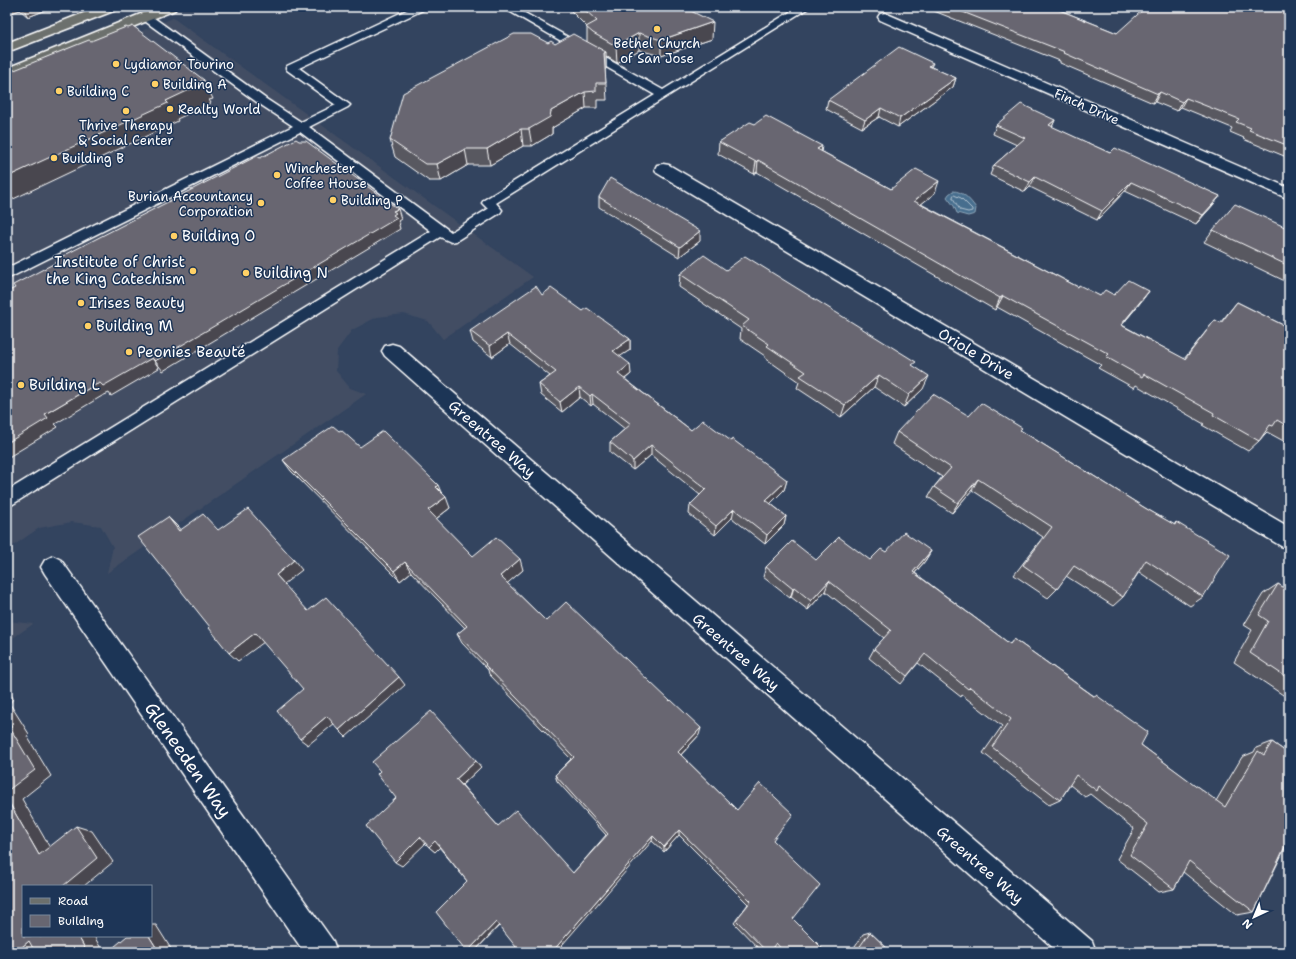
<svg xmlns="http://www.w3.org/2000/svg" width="1296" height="959" viewBox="0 0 1296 959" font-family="'Shantell Sans',sans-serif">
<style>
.built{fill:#434e64}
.water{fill:#466e8e;stroke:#90a8bb}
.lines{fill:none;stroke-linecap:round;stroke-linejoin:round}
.shore{stroke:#b5c5d2;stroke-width:1}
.service-casing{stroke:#fff;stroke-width:3}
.minor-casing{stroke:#fff;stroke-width:3}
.primary-casing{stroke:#fff;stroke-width:3}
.service{fill:#1d3557;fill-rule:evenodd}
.minor{fill:#1d3557;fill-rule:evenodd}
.primary{fill:#6c706d;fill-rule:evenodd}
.wall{fill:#595861;stroke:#fff}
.shaded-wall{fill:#48474f;stroke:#fff}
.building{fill:#676671;stroke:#fff}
.poi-dot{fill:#ffd166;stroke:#1d3557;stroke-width:1.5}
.labels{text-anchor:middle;stroke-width:3;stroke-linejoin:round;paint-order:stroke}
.far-poi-label{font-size:13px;fill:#fff;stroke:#1d3557;text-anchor:start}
.far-street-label{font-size:13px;fill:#fff;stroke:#1d3557}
.poi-label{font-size:15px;fill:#fff;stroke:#1d3557;text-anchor:start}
.street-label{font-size:15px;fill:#fff;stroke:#1d3557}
.near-street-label{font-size:18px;fill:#fff;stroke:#1d3557}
</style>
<rect width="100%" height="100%" fill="#33445f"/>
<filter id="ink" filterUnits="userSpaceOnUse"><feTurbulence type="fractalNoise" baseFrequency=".025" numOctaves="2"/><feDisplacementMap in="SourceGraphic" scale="8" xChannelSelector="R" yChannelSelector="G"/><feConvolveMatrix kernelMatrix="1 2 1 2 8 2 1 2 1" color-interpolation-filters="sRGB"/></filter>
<g filter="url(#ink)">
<g class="built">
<polygon points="173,18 533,277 443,339 428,321 404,314 377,317 352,330 337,350 336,371 350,388 366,394 107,573 113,547 101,526 72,522 39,528 7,550 7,87"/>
<polygon points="7,621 33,624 7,642"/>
</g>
<path class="water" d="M 953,191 C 963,191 970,200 976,208 L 975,214 L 968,216 L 957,213 L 954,206 L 947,197 L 949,194 Z"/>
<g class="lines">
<polygon class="shore" points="954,195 961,198 972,209 972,211 968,212 960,210 953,198"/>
<g class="service-casing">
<polygon id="service" points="413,7 426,7 425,9 299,68 350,105 348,107 309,127 451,232 488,209 482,203 484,200 655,95 502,7 514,7 663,90 798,7 810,7 496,203 502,210 500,213 456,241 451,242 440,237 13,504 7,506 7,491 431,231 300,132 7,279 7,268 293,126 258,103 142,19 141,17 142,15 150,15 266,99 301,122 336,105 287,70 286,68 287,66"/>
</g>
<g class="minor-casing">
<g id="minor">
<polygon points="885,13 1289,188 1289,199 880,20 878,17 880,14"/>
<polygon points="663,164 669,165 1289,527 1289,549 1281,546 657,173 655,169 657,165"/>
<polygon points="392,344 399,346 1092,941 1096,952 1058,952 385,356 382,351 385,346"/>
<polygon points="53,556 61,560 333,941 337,952 304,952 45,574 41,567 45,560"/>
</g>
</g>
<g class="primary-casing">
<g id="primary">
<polygon points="99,7 118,7 116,10 7,52 7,43"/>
<polygon points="158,7 177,7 175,10 7,77 7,68"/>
</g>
</g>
<use href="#service" class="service"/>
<use href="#minor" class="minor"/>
<use href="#primary" class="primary"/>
</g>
<g class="wall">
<polygon points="7,7 54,7 28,17 20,10 8,14 7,14"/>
<polygon points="550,7 683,7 712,39 661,56 639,50 617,63 606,56 606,69 605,70 607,100 597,100 597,108 586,108 552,128 552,134 532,146 523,146 490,165 468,165 441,181 429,181 395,157 390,140 548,43 555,44 587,42 587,27 567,7 550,8"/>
<polygon points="742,7 748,7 746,9"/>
<polygon points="935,7 1052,7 1117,33 1289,7 1289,158 1243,139 1244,138 1230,132 1232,128 1181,107 1177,111 1155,102 1153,103 1060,63 1060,61 934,11"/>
<polygon points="933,63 931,67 956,78 953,87 898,127 879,117 862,128 826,109 828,100"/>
<polygon points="1055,120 1052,127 1110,153 1220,196 1213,205 1196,224 1125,191 1097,220 1030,187 1025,192 990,175 994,165 1017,145 993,134 996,125"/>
<polygon points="755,124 821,151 891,189 935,193 921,204 1078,287 1100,296 1149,291 1140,303 1122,325 1184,359 1215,320 1220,323 1237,302 1289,328 1289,444 1267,432 1264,435 1259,441 1248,451 1202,425 1204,424 1136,385 1134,388 1098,368 1101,365 997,307 995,310 757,172 754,174 718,154 719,142"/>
<polygon points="599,197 700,241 679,257 599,207"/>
<polygon points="1289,229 1289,283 1204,242 1213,230"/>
<polygon points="726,270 914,367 923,389 904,407 874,387 841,417 797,388 799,382 765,358 765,356 740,339 741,329 679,287 680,274"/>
<polygon points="542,295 583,311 630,339 630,350 620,356 631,374 625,379 691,430 787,480 784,490 770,503 786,516 784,525 765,544 732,518 715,535 689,514 690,505 700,495 651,455 633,470 610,452 610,442 625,429 593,404 591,406 580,397 562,412 541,395 539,384 550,376 510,344 492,357 473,342 470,331"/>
<polygon points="969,416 1020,430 1145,508 1174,525 1176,522 1203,597 1190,606 1139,572 1123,597 1113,606 1066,576 1057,589 1048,598 1014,575 1043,537 972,490 952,513 928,497 934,487 942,477 892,444 897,432"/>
<polygon points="339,431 360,447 441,492 450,508 436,519 473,556 523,570 507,583 546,621 699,735 681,755 737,810 773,840 793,919 826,952 778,952 773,947 769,952 762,952 734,923 748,904 679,835 664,852 652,841 499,926 474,952 467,881 439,847 435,852 425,843 402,866 366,826 481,767 462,785 498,826 573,873 606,835 557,781 555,775 571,759 489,674 488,670 462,643 457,634 465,628 411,572 400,581 291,471 283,460"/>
<polygon points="931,551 925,561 915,573 1010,644 1014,639 1094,696 1096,695 1141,745 1216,801 1242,757 1254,752 1256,748 1272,742 1289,754 1289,841 1288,842 1254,912 1237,915 1183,872 1174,889 1159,892 1117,859 1134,829 1090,794 1085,797 1070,785 1060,800 1049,805 983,753 1002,726 962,695 961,697 918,663 901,684 869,658 874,649 884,638 825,591 808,610 791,597 790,598 763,577 766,567 816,560 870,560 886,552"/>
<polygon points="1278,584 1289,591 1289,699 1234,662 1252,630 1244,625 1263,594"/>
<polygon points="870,932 891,952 851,952 863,934"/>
</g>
<g class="shaded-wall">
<polygon points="7,7 18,7 20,10 8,14 7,13"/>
<polygon points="26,7 54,7 28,17 23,8"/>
<polygon points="713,22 712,39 661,56 661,40"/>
<polygon points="639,33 639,50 617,63 616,46"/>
<polygon points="606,52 606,69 604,70 604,53"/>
<polygon points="956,78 953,87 898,127 900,118"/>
<polygon points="204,80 213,99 209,100 211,103 177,119 178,121 7,202 7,177 166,101"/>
<polygon points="585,92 586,108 552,128 552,134 532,146 529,129 551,111"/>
<polygon points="1160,92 1155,102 1153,103 1158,94"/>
<polygon points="1186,98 1181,107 1177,111 1182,102"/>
<polygon points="881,108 879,117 862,128 865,120"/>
<polygon points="1055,120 1051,129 1049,125"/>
<polygon points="521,129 523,146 490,165 487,149"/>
<polygon points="822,146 820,158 817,149"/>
<polygon points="465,149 468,165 441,181 437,164"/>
<polygon points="758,160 757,172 754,174 756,162"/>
<polygon points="1035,177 1030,187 1025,192 1030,182"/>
<polygon points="939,181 935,193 910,213 914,201"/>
<polygon points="1131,182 1125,191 1097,220 1102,211"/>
<polygon points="1220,196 1213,205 1196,224 1203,215"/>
<polygon points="398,209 401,219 398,221 400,224 399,225 400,229 163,371 155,361 393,215 393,211"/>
<polygon points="700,231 700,241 679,257 680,247"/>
<polygon points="1149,291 1140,303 1113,336 1121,325"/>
<polygon points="1003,296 997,307 995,310 1000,298"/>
<polygon points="507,334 510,344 492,357 490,346"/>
<polygon points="630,339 630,350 613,361 613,351"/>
<polygon points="152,358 159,368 111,396 109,393 102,396 55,424 58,427 7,458 7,443 45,414 93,386"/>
<polygon points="630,364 631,374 618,384 618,374"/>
<polygon points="879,375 874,387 841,417 845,405"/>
<polygon points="929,376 923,389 904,407 909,395"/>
<polygon points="579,387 580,397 562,412 560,402"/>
<polygon points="592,394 593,404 591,406 590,396"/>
<polygon points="651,445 651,455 633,470 633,461"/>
<polygon points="978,479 972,490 952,513 958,503"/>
<polygon points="787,480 784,490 764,510 766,500"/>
<polygon points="438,485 443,497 436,487"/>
<polygon points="446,497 450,508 433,521 428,510"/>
<polygon points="734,509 732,518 715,535 716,526"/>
<polygon points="786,516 784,525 765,544 767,535"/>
<polygon points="168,517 178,527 189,541 179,531"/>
<polygon points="931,551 925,561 907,582 913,572"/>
<polygon points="520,559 523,570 503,587 500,576"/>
<polygon points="294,560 302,570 284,584 276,575"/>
<polygon points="405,562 411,572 400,581 394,571"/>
<polygon points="829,581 825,591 808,610 811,601"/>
<polygon points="794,587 791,597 790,598 793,589"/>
<polygon points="255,633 264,642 238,661 229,653"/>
<polygon points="399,677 405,685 346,737 339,730"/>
<polygon points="7,688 13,698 10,704 29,734 27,736 51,776 22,799 57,860 39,855 7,799 10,728 7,719"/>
<polygon points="327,716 335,723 308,745 300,739"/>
<polygon points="701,728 699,735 677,759 678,752"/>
<polygon points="476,761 481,767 462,785 456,779"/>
<polygon points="76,826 92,831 113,862 84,886 63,886"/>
<polygon points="679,830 679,835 664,852 664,847"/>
<polygon points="653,836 652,841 556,952 552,952"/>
<polygon points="420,837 427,842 402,866 395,862"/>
<polygon points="435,841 441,846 435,852 429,847"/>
<polygon points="496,922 500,924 474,952 467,952"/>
<polygon points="151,925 156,925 173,952 159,952 149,936 151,936"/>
<polygon points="78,936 94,936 103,952 87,952"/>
<polygon points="29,941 37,952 16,952"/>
</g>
<g class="building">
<polygon points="582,7 683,7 713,22 661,40 639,33 616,46 593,33 586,27 597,21"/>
<polygon points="950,7 1052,7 1117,33 1146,7 1289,7 1289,84 1287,85 1289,86 1289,146 1249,130 1251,128 1236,122 1239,119 1186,98 1182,102 1160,92 1158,94 1064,53 1065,52"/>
<polygon points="133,26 204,80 199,82 202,84 166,101 168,103 7,177 7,73 89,40 91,41 126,27 128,28"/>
<polygon points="514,34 531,34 548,43 551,41 555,44 573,34 606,52 604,53 606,83 596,83 596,91 585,92 551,111 550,117 529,129 521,129 487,149 465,149 437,164 425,164 390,140 403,93"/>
<polygon points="899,47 933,63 929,66 956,78 900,118 881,108 865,120 828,100"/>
<polygon points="1021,104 1055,120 1049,125 1110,153 1115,148 1220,196 1203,215 1131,182 1102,211 1035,177 1030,182 994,165 1025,138 996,125"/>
<polygon points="766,116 822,146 817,149 891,189 916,169 939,181 914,201 1078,287 1079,285 1100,296 1105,290 1114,295 1128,280 1149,291 1121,325 1185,359 1215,320 1221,323 1237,302 1289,328 1289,427 1277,420 1273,426 1270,425 1259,441 1213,415 1214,413 1144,374 1142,377 1106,357 1109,354 1003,296 1000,298 758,160 756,162 719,142 750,122 755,124"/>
<polygon points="296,139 299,141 306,141 398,209 393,211 396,213 393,215 397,218 155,361 152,358 103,386 100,383 93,386 45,414 48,418 7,443 7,292 15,288 13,285 59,261 57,259 257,156 260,158"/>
<polygon points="610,178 700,231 680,247 599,197"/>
<polygon points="1235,204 1289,229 1289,266 1213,230"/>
<polygon points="704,255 726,270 745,256 916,362 912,365 929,376 909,395 879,375 845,405 800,376 806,372 767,346 769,344 742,326 749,320 680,274"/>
<polygon points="536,286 542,295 551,288 583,311 587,308 630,339 613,351 630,364 618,374 691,430 703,420 731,441 732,439 787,480 766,500 786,516 767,535 734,509 716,526 690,505 706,489 651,445 633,461 610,442 631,424 592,394 590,396 579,387 560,402 539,384 556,372 507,334 490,346 470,331"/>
<polygon points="933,394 969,416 981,403 1022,428 1020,430 1145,508 1175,525 1176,522 1230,555 1203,597 1146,560 1123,597 1074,566 1057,589 1023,565 1052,527 978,479 958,503 934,487 951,468 897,432"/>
<polygon points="333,426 339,431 341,430 360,447 383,431 438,485 436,487 446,497 428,510 473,556 496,537 520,559 500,576 546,621 566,602 670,701 671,700 701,728 678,752 737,810 760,783 793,814 773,840 820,885 793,919 826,952 784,952 776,943 769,952 767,952 736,920 751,901 679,830 664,847 653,836 552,952 520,952 496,922 467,952 436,912 467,881 435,841 429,847 420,837 395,862 366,826 396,798 377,774 380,771 372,762 431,711 476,761 456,779 498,826 516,810 573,873 608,834 555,775 574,757 485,665 486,664 457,634 467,626 405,562 394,571 283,460"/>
<polygon points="248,509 294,560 276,575 308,611 326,597 399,677 339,730 327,716 300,739 277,711 303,689 255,633 229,653 209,628 210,627 138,537 168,517 179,531 203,514 218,530"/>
<polygon points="904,532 931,551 913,572 1010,644 1014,639 1095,697 1096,695 1148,732 1141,745 1225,807 1258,751 1264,755 1272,742 1289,754 1289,838 1254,912 1189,861 1174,889 1130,855 1148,824 1099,786 1097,791 1076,775 1060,800 992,747 1011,719 970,687 968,689 925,654 907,676 874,649 891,630 829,581 811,601 794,587 793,589 766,567 792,541 816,560 839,537 870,560 881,549 886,552"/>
<polygon points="1278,584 1289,591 1289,679 1250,653 1268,621 1259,615"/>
<polygon points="7,719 12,727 10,728 35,770 7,791"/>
<polygon points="7,799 39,855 76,826 97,858 63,886 23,886 23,936 78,936 87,952 35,952 29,941 16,952 7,952"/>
<polygon points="870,932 891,952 856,952"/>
<polygon points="127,936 149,936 159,952 108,952"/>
<polygon points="641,949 644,952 638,952"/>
</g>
</g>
<g class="poi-dot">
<circle cx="657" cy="29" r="4"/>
<circle cx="116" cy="64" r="4"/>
<circle cx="155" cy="84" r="4"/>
<circle cx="59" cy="91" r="4"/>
<circle cx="170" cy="109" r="4"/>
<circle cx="126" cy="111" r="4"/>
<circle cx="54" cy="158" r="4"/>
<circle cx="277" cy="175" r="4"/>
<circle cx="333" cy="200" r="4"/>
<circle cx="261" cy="203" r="4"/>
<circle cx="174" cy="236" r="4"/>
<circle cx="193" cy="271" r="4"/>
<circle cx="246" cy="273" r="4"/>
<circle cx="81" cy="303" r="4"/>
<circle cx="88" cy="326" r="4"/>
<circle cx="129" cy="352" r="4"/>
<circle cx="21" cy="385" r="4"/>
</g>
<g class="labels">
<g class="far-poi-label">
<text x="657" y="48" text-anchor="middle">Bethel Church<tspan x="657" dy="15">of San Jose</tspan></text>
<text x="124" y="69">Lydiamor Tourino</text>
<text x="163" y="89">Building A</text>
<text x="67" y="96">Building C</text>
<text x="178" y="114">Realty World</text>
<text x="126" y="130" text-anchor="middle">Thrive Therapy<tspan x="126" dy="15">&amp; Social Center</tspan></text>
<text x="62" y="163">Building B</text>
<text x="285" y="173">Winchester<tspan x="285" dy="15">Coffee House</tspan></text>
<text x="253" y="201" text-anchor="end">Burian Accountancy<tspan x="253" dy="15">Corporation</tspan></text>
<text x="341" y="205">Building P</text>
</g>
<g class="far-street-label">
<text transform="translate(1087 106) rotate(24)" y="5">Finch Drive</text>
</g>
<g class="poi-label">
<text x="182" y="241">Building O</text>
<text x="185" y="267" text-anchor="end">Institute of Christ<tspan x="185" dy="17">the King Catechism</tspan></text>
<text x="254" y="278">Building N</text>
<text x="89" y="308">Irises Beauty</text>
<text x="96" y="331">Building M</text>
<text x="137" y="357">Peonies Beauté</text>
<text x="29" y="390">Building L</text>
</g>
<g class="street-label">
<text transform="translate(976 354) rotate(31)" y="5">Oriole Drive</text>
<text transform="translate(492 439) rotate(41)" y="5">Greentree Way</text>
<text transform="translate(736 652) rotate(41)" y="5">Greentree Way</text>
<text transform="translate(980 865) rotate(41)" y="5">Greentree Way</text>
</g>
<g class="near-street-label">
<text transform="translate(188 760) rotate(55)" y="6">Gleneeden Way</text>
</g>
</g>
<rect width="1296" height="959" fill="none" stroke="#1d3557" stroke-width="24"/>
<rect x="12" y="12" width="1272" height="935" fill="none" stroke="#fff" stroke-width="1.5" filter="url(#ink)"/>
<rect x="22" y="885" width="130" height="52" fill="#1d3557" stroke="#77869a"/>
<rect x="30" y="898" width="20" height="6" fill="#6c706d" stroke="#77869a"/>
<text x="58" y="905" font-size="12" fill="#ffffff">Road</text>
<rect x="30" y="915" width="20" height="12" fill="#676671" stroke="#77869a"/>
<text x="58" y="925" font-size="12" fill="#ffffff">Building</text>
<g transform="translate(1254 917) rotate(224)" stroke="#1d3557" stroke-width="3" paint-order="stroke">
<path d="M0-3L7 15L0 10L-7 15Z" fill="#ffffff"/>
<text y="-6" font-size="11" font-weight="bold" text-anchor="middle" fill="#ffffff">N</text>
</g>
</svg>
